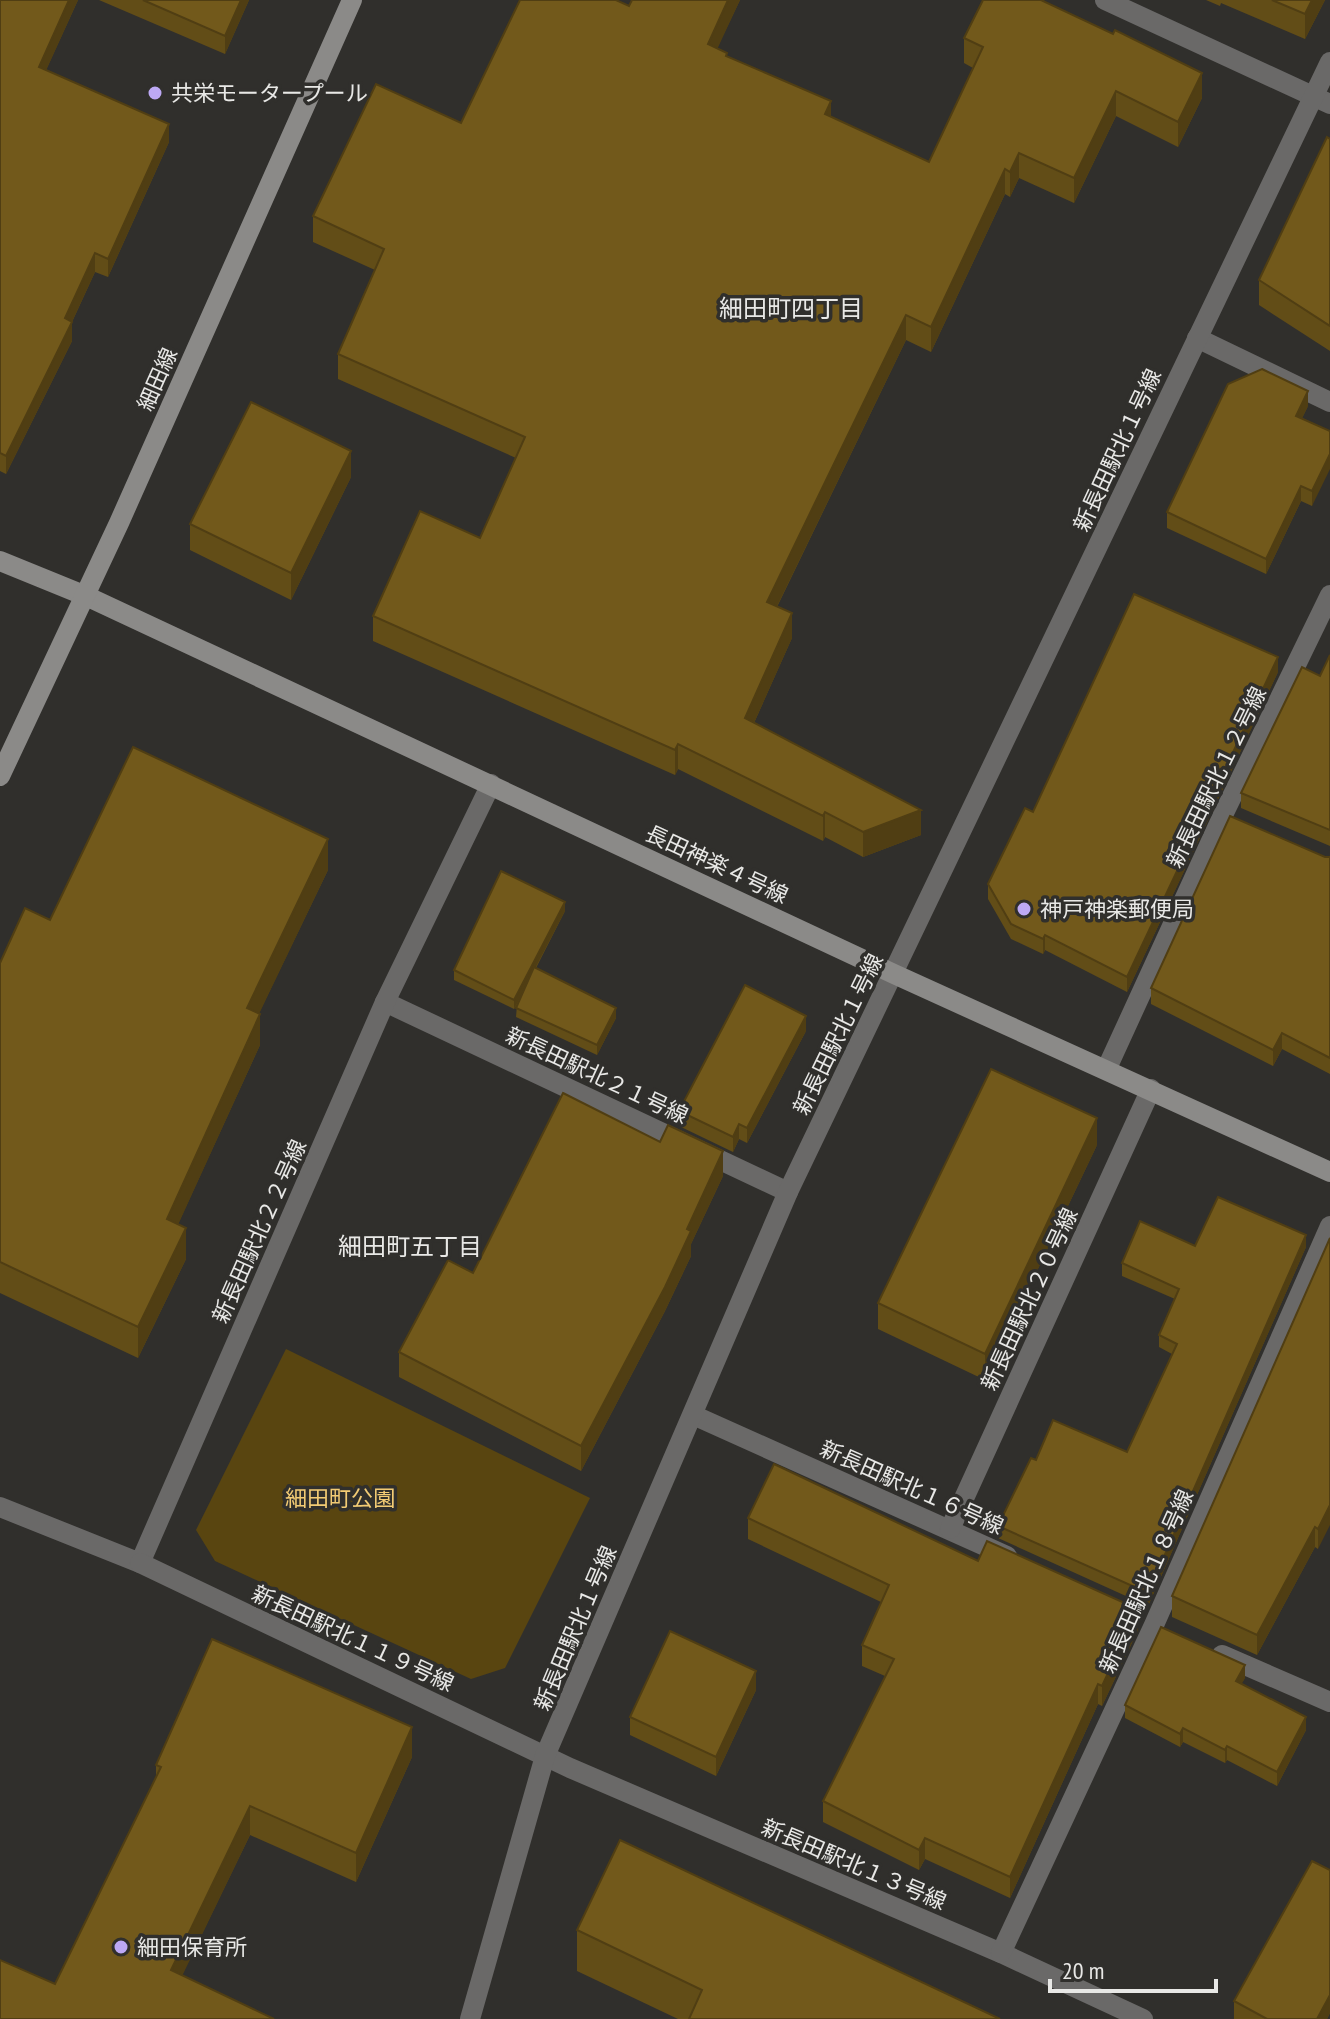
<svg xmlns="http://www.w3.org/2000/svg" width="1330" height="2019" viewBox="0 0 1330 2019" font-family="'PT Sans Narrow','Noto Sans JP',sans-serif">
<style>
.green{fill:#594510}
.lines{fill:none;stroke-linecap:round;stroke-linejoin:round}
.street{stroke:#6a6968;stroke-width:20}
.secondary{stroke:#8b8a88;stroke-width:20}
.wall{fill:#624d17}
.shaded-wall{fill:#503e13}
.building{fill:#72591b;stroke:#503e13;stroke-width:2}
.poi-dot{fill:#bda9f5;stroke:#302f2c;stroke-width:3}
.labels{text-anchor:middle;stroke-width:7;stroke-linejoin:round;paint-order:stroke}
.poi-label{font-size:22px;fill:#e8e8e6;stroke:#302f2c;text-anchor:start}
.street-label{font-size:22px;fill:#e8e8e6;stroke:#302f2c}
.park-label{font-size:22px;fill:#f2cb74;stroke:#302f2c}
.neighbourhood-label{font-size:24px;fill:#e8e8e6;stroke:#302f2c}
</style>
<rect width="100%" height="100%" fill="#302f2c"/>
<polygon class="green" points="286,1349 590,1498 505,1668 471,1679 215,1561 196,1530"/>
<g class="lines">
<g class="street">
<polyline points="1105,0 1330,104"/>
<polyline points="1197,338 1330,402"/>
<polyline points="385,1002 788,1192"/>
<polyline points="1107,1068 1223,815 1330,595"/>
<polyline points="693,1415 1007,1556"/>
<polyline points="0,1507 140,1563 385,1002 491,784"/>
<polyline points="950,1529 1151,1089"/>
<polyline points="140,1563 570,1768 1001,1953 1143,2019"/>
<polyline points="1222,1655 1330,1702"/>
<polyline points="1001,1953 1154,1625 1330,1226"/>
<polyline points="470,2019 545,1756 788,1192 1330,62"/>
</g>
<g class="secondary">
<polyline points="0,561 86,596 894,974 1330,1172"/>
<polyline points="0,776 119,523 352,0"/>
</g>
</g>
<g class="wall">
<polygon points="0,0 78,0 46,70 169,142 108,277 95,272 72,322 72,341 6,474 0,471"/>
<polygon points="99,0 249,0 225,54"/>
<polygon points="740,0 717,48 727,56 831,117 929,162 973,68 964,63 964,38 983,0 1043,0 1202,98 1178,147 1116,116 1074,203 1019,178 1010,197 1005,194 931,352 906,340 777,607 792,638 754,723 921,835 863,857 825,837 823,841 678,769 675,775 373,641 373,616 480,538 516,458 338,379 338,354 375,270 313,242 313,216 461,123 629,6"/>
<polygon points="1206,0 1325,0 1305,39 1221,3 1220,6"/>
<polygon points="1330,139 1330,351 1259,305 1259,280"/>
<polygon points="1308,406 1302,418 1330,431 1312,506 1301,501 1266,574 1167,528 1167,512"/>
<polygon points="351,477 291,600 190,550 190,524"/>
<polygon points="1330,655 1330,846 1241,808 1241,793 1320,676"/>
<polygon points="1278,672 1127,992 1045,950 1043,954 1011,939 988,899 988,884 1033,812"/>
<polygon points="1325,857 1330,857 1330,1074 1282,1049 1273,1066 1151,1004 1151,988"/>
<polygon points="328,870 259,1013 260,1045 178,1224 186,1259 138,1358 0,1293 0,963 50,920"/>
<polygon points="565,911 536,968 616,1018 597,1055 516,1017 517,1005 514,1009 454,980 454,970"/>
<polygon points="806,1031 747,1143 739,1139 733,1152 679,1126 679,1111"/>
<polygon points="1097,1145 985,1380 878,1329 878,1303"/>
<polygon points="723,1176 691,1244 691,1256 665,1311 581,1471 399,1377 399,1352 473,1273"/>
<polygon points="1330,1238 1318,1549 1315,1547 1257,1655 1172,1617 1172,1596"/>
<polygon points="1195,1246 1306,1247 1148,1606 998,1538 998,1526 1036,1460 1127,1452 1172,1354 1159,1347 1159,1335 1175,1299 1122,1276 1122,1263"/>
<polygon points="748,1518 978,1561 1138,1630 1102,1706 1098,1704 1010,1898 925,1859 919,1870 823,1822 823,1801 885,1676 862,1666 862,1645 881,1602 748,1539"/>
<polygon points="1245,1678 1241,1684 1306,1730 1277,1786 1227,1760 1225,1763 1183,1742 1180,1747 1125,1718 1125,1705"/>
<polygon points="756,1690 716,1776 630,1735 630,1717"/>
<polygon points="412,1757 356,1882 250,1835 182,1975 55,1984 156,1778 156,1765"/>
<polygon points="1330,1870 1330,2013 1327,2019 1234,2019 1234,2001"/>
<polygon points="577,1930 1000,2019 678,2019 577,1971"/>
</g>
<g class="shaded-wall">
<polygon points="69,0 78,0 39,86 39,67"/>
<polygon points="241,0 249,0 225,54 225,36"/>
<polygon points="728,0 740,0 708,69 708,44"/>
<polygon points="1312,0 1325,0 1305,39 1305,14"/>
<polygon points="1202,73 1202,98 1178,147 1178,122"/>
<polygon points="1116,91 1116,116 1074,203 1074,178"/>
<polygon points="831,101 831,126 825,114"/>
<polygon points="169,124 169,142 108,277 108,259"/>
<polygon points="1019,153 1019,178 1010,197 1010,172"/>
<polygon points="1005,169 1005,194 931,352 931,327"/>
<polygon points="95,253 95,272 65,337 65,318"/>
<polygon points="906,315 906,340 767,627 767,602"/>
<polygon points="72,322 72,341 6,474 6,456"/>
<polygon points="1308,391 1308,406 1296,431 1296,416"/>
<polygon points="351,451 351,477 291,600 291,573"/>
<polygon points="1330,454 1330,469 1312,506 1312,491"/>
<polygon points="1301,486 1301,501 1266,574 1266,559"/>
<polygon points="792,613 792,638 745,743 745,718"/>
<polygon points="1278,657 1278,672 1127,992 1127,977"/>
<polygon points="678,744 678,769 675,775 675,750"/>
<polygon points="921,810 921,835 863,857 863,832"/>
<polygon points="825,812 825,837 823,841 823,816"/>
<polygon points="328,839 328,870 247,1039 247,1008"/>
<polygon points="565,902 565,911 514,1009 514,1000"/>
<polygon points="1045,935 1045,950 1043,954 1043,939"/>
<polygon points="616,1008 616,1018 597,1055 597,1045"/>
<polygon points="260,1014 260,1045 167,1249 167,1219"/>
<polygon points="806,1016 806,1031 747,1143 747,1128"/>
<polygon points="1282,1033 1282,1049 1273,1066 1273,1050"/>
<polygon points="1097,1118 1097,1145 985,1380 985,1354"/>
<polygon points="739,1124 739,1139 733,1152 733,1137"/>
<polygon points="723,1151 723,1176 691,1244 691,1256 665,1311 581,1471 581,1446 687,1229"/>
<polygon points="186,1228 186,1259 138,1358 138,1327"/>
<polygon points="1306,1235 1306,1247 1148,1606 1148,1593"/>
<polygon points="1330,1505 1330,1525 1318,1549 1318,1529"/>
<polygon points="1315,1527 1315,1547 1257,1655 1257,1635"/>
<polygon points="1138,1609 1138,1630 1102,1706 1102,1686"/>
<polygon points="1245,1665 1245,1678 1236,1694 1236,1681"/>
<polygon points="756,1671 756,1690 716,1776 716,1757"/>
<polygon points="1098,1684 1098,1704 1010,1898 1010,1877"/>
<polygon points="1306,1717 1306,1730 1277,1786 1277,1772"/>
<polygon points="412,1727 412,1757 356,1882 356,1853"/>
<polygon points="1183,1728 1183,1742 1180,1747 1180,1734"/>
<polygon points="1227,1746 1227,1760 1225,1763 1225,1750"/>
<polygon points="250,1806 250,1835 171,1999 171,1970"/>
<polygon points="925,1838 925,1859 919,1870 919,1850"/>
<polygon points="1330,1995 1330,2013 1327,2019 1317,2019"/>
</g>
<g class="building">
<polygon points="0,0 69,0 39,67 169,124 108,259 95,253 65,318 72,322 6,456 0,453"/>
<polygon points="143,0 241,0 225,36"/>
<polygon points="520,0 616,0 629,6 632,0 728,0 708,44 727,53 726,56 831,101 825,114 929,162 983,47 964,38 983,0 1041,0 1113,34 1115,30 1202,73 1178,122 1116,91 1074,178 1019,153 1010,172 1005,169 931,327 906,315 767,602 792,613 745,718 921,810 863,832 825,812 823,816 678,744 675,750 373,616 420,511 480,538 525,437 338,354 384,249 313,216 376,84 461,123"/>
<polygon points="1272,0 1312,0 1305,14"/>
<polygon points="1327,137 1330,139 1330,326 1259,280"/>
<polygon points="1262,369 1308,391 1296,416 1330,431 1330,454 1312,491 1301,486 1266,559 1167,512 1228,384"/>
<polygon points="251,402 351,451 291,573 190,524"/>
<polygon points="1134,594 1278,657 1127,977 1045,935 1043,939 1011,924 988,884 1025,808 1033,812"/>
<polygon points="1330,655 1330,830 1241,793 1302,667 1320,676"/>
<polygon points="133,747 328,839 247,1008 260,1014 167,1219 186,1228 138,1327 0,1262 0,963 25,908 50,920"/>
<polygon points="1230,816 1325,857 1330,857 1330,1058 1282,1033 1273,1050 1151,988"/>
<polygon points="501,871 565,902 514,1000 454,970"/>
<polygon points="534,967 616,1008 597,1045 516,1008"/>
<polygon points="745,985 806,1016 747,1128 739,1124 733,1137 679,1111"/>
<polygon points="991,1069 1097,1118 985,1354 878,1303"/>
<polygon points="563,1093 660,1142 668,1125 723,1151 687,1229 691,1231 665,1287 581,1446 399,1352 448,1260 473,1273"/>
<polygon points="1218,1197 1306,1235 1148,1593 998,1526 1031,1458 1036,1460 1053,1420 1127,1452 1177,1344 1159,1335 1179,1289 1122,1263 1140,1221 1195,1246"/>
<polygon points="1330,1238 1330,1505 1318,1529 1315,1527 1257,1635 1172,1596"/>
<polygon points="774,1464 978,1561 987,1541 1138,1609 1102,1686 1098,1684 1010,1877 925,1838 919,1850 823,1801 894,1659 862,1645 889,1585 748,1518"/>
<polygon points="1161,1627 1245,1665 1236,1681 1306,1717 1277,1772 1227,1746 1225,1750 1183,1728 1180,1734 1125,1705"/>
<polygon points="670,1631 756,1671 716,1757 630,1717"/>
<polygon points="212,1639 412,1727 356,1853 250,1806 171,1970 274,2019 0,2019 0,1960 55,1984 161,1767 156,1765"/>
<polygon points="620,1840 1000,2019 689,2019 702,1990 577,1930"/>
<polygon points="1312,1861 1330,1870 1330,1995 1317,2019 1267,2019 1234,2001"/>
</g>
<g class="poi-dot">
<circle cx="155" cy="93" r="8"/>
<circle cx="1024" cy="909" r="8"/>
<circle cx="121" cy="1947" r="8"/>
</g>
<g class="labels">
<g class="poi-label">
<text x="171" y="101">共栄モータープール</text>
<text x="1040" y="917">神戸神楽郵便局</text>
<text x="137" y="1955">細田保育所</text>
</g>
<g class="street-label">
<text transform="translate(157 379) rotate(-66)" y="8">細田線</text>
<text transform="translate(1117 450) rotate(-65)" y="8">新長田駅北１号線</text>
<text transform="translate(1216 777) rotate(-64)" y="8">新長田駅北１２号線</text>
<text transform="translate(717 864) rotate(25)" y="8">長田神楽４号線</text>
<text transform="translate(838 1034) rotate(-64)" y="8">新長田駅北１号線</text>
<text transform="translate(597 1075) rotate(25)" y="8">新長田駅北２１号線</text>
<text transform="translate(259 1231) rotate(-66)" y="8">新長田駅北２２号線</text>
<text transform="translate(1029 1299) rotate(-65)" y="8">新長田駅北２０号線</text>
<text transform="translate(912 1487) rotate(24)" y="8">新長田駅北１６号線</text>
<text transform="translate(1146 1581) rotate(-66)" y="8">新長田駅北１８号線</text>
<text transform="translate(575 1628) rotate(-67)" y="8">新長田駅北１号線</text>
<text transform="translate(353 1638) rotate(25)" y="8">新長田駅北１１９号線</text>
<text transform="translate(854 1864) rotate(23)" y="8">新長田駅北１３号線</text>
</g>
<g class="park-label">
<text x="340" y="1506">細田町公園</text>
</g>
<g class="neighbourhood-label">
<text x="791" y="317">細田町四丁目</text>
<text x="410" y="1255">細田町五丁目</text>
</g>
</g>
<path d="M1050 1979v12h166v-12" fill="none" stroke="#e8e8e6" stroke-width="4"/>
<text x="1062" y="1979" font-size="24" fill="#e8e8e6" stroke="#302f2c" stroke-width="6" paint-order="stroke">20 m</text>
</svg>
